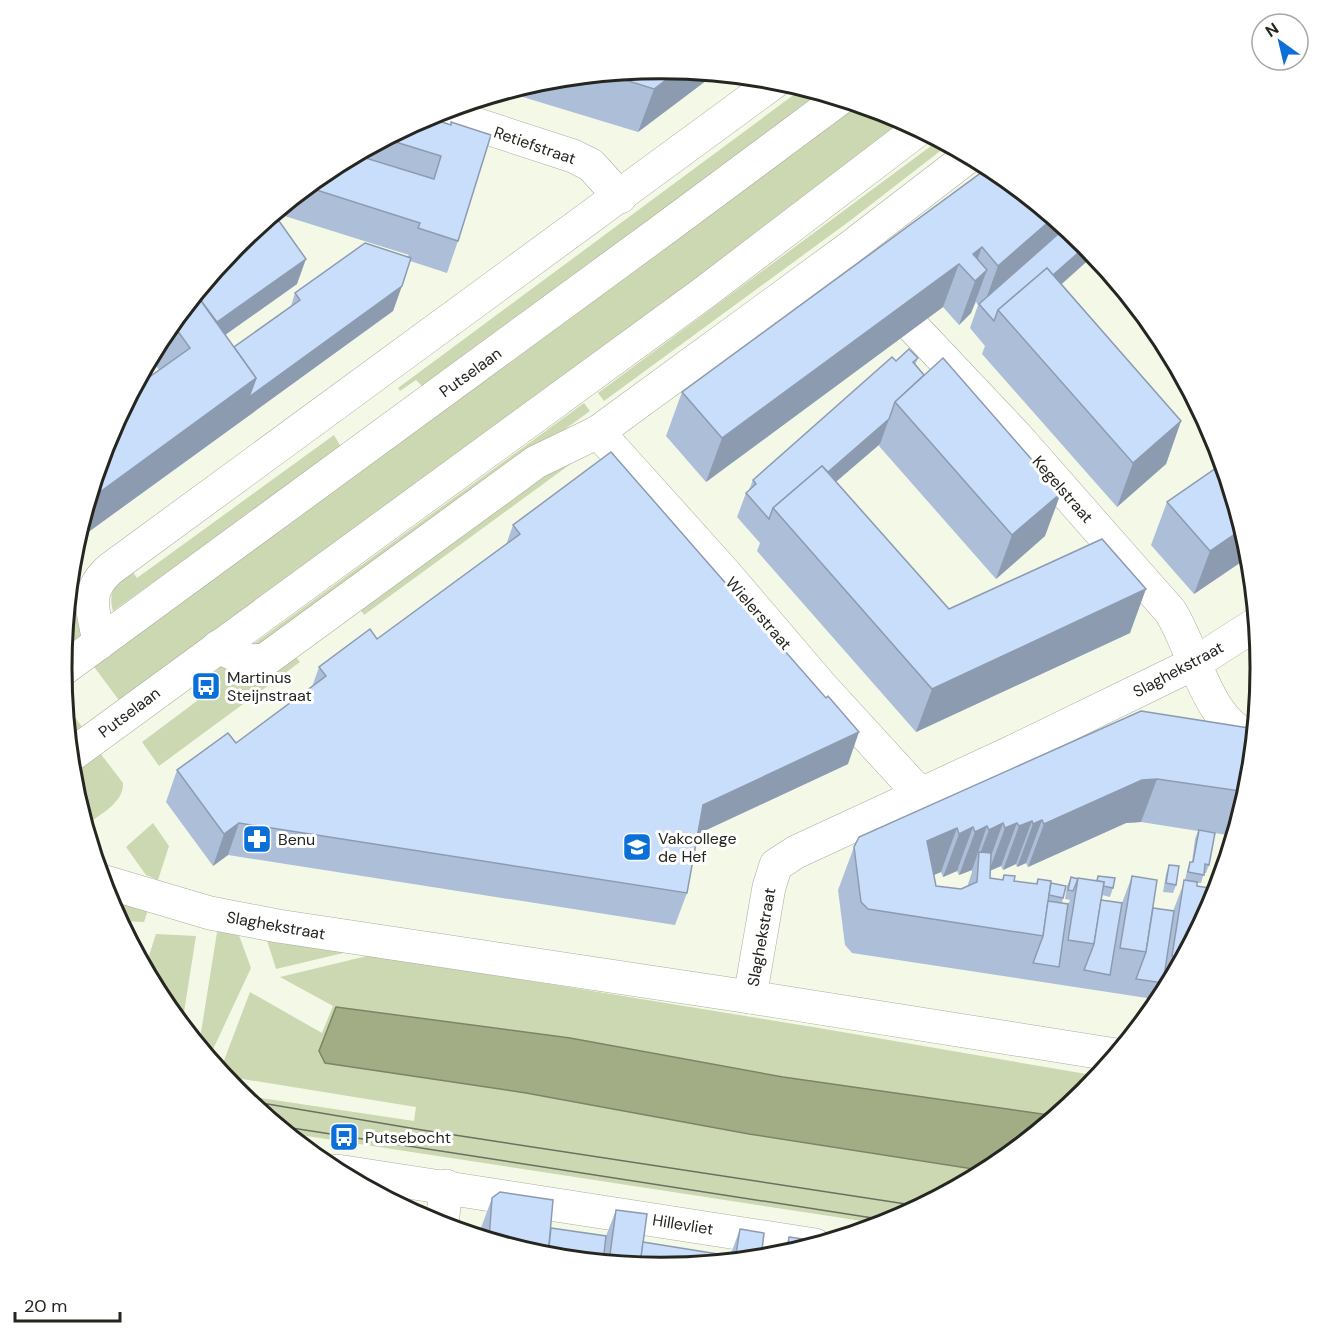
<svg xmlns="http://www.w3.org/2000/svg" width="1322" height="1336" viewBox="0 0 1322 1336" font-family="'DM Sans',sans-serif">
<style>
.green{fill:#ccd8b2}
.water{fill:#a2ad85;stroke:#7c8466;stroke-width:1.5}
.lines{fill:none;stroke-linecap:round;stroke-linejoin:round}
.minor-casing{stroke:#a9ae9c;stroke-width:34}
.secondary-casing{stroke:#a9ae9c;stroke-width:34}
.minor{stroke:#fff;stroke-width:33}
.secondary{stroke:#fff;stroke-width:33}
.tram{stroke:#6b6e63;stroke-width:1.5}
.wall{fill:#adbfd8;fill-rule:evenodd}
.shaded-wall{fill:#8d9bb0}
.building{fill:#c9defb;stroke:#8d9bb0;stroke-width:1.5}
.labels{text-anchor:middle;stroke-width:6;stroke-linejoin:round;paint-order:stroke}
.street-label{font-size:16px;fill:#24261f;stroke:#fff}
.poi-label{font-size:16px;fill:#24261f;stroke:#fff;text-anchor:start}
.rim{fill:none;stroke:#24261f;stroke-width:3}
</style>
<rect width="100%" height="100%" fill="#f3f9e6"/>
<g class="green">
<polygon points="803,88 820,93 423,387 416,380 400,391 398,388"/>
<polygon points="851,102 891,114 911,125 121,703 92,664"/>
<polygon points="939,140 948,145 851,220 604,401 598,393"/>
<polygon points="584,403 590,411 264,649 252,645"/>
<path d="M 334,435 L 341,447 L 113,611 C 107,590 117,583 131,569 L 137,578 Z"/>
<polygon points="587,452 364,615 358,606 546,468"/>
<polygon points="70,585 80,631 83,635 72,643 65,632"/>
<polygon points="295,656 300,662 159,766 142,742 221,683 215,672 221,666 258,677"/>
<polygon points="65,704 83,728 69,739"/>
<path d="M 97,749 L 123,783 C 124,803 100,814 85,826 L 72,778 L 81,764 Z"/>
<polygon points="153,823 169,846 158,880 146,875 126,847"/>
<polygon points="107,897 149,907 144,922 120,921"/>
<polygon points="218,926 237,930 251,968 209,1058 199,1045"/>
<polygon points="156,934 196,936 182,1025 162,1001 145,968"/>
<polygon points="265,934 360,949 276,969"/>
<polygon points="371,955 819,1028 1098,1076 1085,1092 1056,1116 783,1077 570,1038 320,1051 325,1063 526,1093 749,1134 986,1171 890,1222 882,1224 287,1133 241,1095 414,1121 416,1107 224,1076 220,1071 250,992 322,1033 333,1006 280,977"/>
</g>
<polygon class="water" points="336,1007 570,1038 783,1077 1056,1116 994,1167 986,1171 749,1134 526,1093 325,1063 319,1051"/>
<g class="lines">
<g class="minor-casing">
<g id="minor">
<polyline points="438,112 573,156 591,165 620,197"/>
<path d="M 914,328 L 1016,436 L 1170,611 C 1194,647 1207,726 1254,738"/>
<polyline points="598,432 723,571 822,687 920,794"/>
<path d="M 99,643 C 94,610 83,593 110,569 L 777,80"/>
<polyline points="218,647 249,661 265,660 536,462 598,432 848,249 969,156"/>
<polyline points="102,881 210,913 278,926 750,997 1116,1055"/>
<polyline points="750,997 769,887 776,865 796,852 1010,753 1195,663 1256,624"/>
<polyline points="337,1171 815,1245"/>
<polyline points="442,1225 446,1186"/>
</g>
</g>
<g class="secondary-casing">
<g id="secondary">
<polyline points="62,670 664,229 839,99"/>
<polyline points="70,756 705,292 919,129"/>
</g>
</g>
<use href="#minor" class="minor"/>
<use href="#secondary" class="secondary"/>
<g class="tram">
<polyline points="249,1101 422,1130 919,1206"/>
<polyline points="279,1126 892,1221"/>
</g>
</g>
<g class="wall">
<polygon points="661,69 715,74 638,132 506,92 544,80"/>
<polygon points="426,117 451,125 458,241 447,273 410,261 393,311 76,541 107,438 159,370 150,358 163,335 237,244 297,284 225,335 234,347 291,306 295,293 408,256 409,255 275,213 328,169"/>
<polygon points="989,167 1085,244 1094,255 1062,284 1181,421 1166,464 1117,507 982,354 985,346 970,328 978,305 976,302 971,313 959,325 943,307 706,482 666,436 682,392"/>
<polygon points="918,358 915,365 1045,536 996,579 879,446 880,444 836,481 949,609 1130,633 916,732 757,551 760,543 737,517 746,493 749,490 753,480 896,361"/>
<polygon points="1167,502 1249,551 1250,556 1194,594 1151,545"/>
<polygon points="513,525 848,764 698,834 687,893 675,925 228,855 213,866 166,802 177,770 236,743 312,687 319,667 377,639 506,545"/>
<path d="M 1141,711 L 1249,785 L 1233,836 L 1215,833 L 1209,865 L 1206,873 L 1204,873 L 1201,883 L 1197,883 L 1197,886 L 1208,896 L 1215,898 L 1160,1000 L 852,953 L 845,945 L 838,890 L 854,847 ZM 1141,822 L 1198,831 L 1195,839 L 1192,862 L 1190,862 L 1187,871 L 1185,880 L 1173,911 L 1153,908 L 1132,876 L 1122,903 L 1101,900 L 1102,895 L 1110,897 L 1113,888 L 1098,876 L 1096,881 L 1071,877 L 1067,886 L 1065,899 L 1070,900 L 1068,904 L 1062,903 L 1063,898 L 1038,879 L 1036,884 L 1014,881 L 1004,875 L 1002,880 L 990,878 L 990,871 L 1001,866 L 1003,870 L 1016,864 L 1017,867 L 1026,863 L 1028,867 L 1126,823 ZM 972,870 L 972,872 L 967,887 L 961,889 L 936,886 L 934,875 L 941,872 L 943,877 L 957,871 L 959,875 Z"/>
<polygon points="1169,865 1176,885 1173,893 1163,892 1166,874"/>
<polygon points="492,1198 551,1228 606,1236 616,1210 643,1242 730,1256 740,1229 761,1258 661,1268 544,1256 478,1236"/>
<polygon points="789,1237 824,1242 783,1254"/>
</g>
<g class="shaded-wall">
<polygon points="679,70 715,74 638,132 654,89"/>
<polygon points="1053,218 1070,232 982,310 998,266"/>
<polygon points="1086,246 1094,255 1013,327 1004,317"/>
<polygon points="982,247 971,277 973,254"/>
<polygon points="306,259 297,284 208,347 217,322"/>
<polygon points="959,264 943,307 706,482 722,438"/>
<polygon points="987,270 971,313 959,325 975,281"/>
<polygon points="402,286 393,311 76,541 89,500 256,378"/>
<polygon points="889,419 880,444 787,524 779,515"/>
<polygon points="1181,421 1166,464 1117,507 1133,463"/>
<polygon points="1061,493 1045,536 996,579 1012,535"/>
<polygon points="1242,529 1249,551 1250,556 1194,594 1210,551"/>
<polygon points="1146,589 1130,633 916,732 932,689"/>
<polygon points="859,732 848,764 691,837 703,805"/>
<polygon points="1157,779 1141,822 1126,823 1028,867 1044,824 1142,780"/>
<polygon points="1042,820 1026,863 1017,867 1033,824"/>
<polygon points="1032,821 1016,864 1003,870 1019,826"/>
<polygon points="239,823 228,855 213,866 224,834"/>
<polygon points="1003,823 987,867 979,856 989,830"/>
<polygon points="1017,823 1001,866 989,871 1005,828"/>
<polygon points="987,826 972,870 959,875 975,832"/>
<polygon points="973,827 957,871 943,877 959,834"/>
<polygon points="957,828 941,872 912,884 927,841"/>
</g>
<g class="building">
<polygon points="661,69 679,70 654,89 606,74"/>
<polygon points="426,117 451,125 451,122 491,135 458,241 418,228 420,223 307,187 328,169 356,155 434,179 441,156 386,139"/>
<polygon points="989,167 994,170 1053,218 998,266 982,247 973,254 987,270 975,281 959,264 722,438 682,392"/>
<polygon points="274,214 306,259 217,322 196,294 237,244"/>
<polygon points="1065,228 1086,246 1053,275 1047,268 998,310 994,321 979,304"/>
<polygon points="365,243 411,258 402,286 249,397 256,378 234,347 300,300 295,293"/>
<polygon points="1047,268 1181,421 1133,463 998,310"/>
<polygon points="196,294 256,378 89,500 107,438 134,388 190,348 172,323"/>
<polygon points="909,349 918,358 913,362 924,375 895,402 889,419 828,472 822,466 773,508 769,519 746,493 756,484 753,480 892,357 896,361"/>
<polygon points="943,358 1061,493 1012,535 895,402"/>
<polygon points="611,452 826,698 828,696 859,732 703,805 687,893 239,823 224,834 177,770 228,733 236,743 326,676 319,667 370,629 377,639 520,534 513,525"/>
<polygon points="1222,464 1242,529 1210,551 1167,502"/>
<polygon points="822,466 949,609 1102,539 1146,589 932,689 773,508"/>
<polygon points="1141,711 1255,729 1249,785 1247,792 1157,779 1142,780 1044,824 1042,820 1033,824 1032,821 1019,826 1017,823 1005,828 1003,823 989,830 987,826 975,832 973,827 959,834 957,828 927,841 936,886 961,889 977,882 979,852 991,853 990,878 1003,880 1004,875 1015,876 1014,881 1037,884 1038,879 1051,881 1043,936 868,909 861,902 854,847 859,837"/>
<polygon points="1199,830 1215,833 1209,865 1205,864 1204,875 1188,872 1190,862 1193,862"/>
<polygon points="1169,865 1179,866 1176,885 1166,883"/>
<polygon points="1098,876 1115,878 1113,888 1103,886 1104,882 1097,881"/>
<polygon points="1132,876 1157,880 1146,952 1120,948"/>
<polygon points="1071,877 1078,879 1073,891 1068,890"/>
<polygon points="1078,878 1104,882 1094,944 1068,940"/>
<polygon points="1184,880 1197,882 1197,886 1210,888 1208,896 1215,897 1183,958 1172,956"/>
<polygon points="1051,883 1066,886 1063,898 1049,895"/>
<polygon points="1101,900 1122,903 1110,975 1084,970 1094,944"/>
<polygon points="1048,901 1068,904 1059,967 1033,963 1043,936"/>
<polygon points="1153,908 1174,911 1163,983 1136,979 1146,952"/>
<polygon points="500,1192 553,1200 548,1256 544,1256 489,1239 492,1198"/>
<polygon points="616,1210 647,1214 640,1265 609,1262"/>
<polygon points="551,1228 606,1236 603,1262 548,1256"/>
<polygon points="740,1229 764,1233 761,1258 735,1260"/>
<polygon points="789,1237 824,1242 787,1253"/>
<polygon points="643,1242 730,1256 730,1261 661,1268 640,1265"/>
</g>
<defs>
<g id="bus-square" transform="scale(1.5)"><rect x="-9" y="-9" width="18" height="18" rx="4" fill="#0a6fd7" stroke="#fff"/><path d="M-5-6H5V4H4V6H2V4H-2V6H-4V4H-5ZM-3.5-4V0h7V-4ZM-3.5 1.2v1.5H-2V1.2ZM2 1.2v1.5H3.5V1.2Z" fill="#fff"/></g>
<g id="pharmacy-square" transform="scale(1.5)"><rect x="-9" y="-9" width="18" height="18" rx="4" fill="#0a6fd7" stroke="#fff"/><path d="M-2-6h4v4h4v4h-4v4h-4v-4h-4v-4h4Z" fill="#fff"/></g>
<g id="university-square" transform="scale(1.5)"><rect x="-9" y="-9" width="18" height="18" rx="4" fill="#0a6fd7" stroke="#fff"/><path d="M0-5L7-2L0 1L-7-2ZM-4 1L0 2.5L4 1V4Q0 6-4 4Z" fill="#fff"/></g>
</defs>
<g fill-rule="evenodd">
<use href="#bus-square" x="206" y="686"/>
<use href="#pharmacy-square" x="257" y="839"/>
<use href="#university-square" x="637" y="847"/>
<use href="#bus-square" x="344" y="1137"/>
</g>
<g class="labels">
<g class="street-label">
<text transform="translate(535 145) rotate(19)" y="6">Retiefstraat</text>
<text transform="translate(470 372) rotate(-36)" y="6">Putselaan</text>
<text transform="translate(1063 489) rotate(49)" y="6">Kegelstraat</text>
<text transform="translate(759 613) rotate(49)" y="6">Wielerstraat</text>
<text transform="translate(1178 669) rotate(-28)" y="6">Slaghekstraat</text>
<text transform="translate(129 712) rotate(-37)" y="6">Putselaan</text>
<text transform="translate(276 925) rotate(10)" y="6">Slaghekstraat</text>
<text transform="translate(761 937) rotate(-80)" y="6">Slaghekstraat</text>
<text transform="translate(683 1224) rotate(9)" y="6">Hillevliet</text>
</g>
<g class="poi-label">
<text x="227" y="683">Martinus<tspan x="227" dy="18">Steijnstraat</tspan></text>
<text x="658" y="844">Vakcollege<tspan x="658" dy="18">de Hef</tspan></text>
<text x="278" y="845">Benu</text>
<text x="365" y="1143">Putsebocht</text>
</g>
</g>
<path d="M0 0H1322V1336H0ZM72 668a589 589 0 1 1 1178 0a589 589 0 1 1-1178 0Z" fill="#fff" fill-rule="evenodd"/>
<path class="rim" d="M72 668a589 589 0 1 1 1178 0a589 589 0 1 1-1178 0Z"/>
<g transform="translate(1280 42) rotate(326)"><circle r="28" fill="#ffffff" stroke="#a7a8a5" stroke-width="1.5"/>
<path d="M0-4.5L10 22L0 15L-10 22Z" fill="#0a6fd7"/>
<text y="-9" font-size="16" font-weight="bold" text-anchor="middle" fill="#24261f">N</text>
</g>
<path d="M15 1312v9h105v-9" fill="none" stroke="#24261f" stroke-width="3"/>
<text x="24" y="1312" font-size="18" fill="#24261f" stroke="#ffffff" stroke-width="4.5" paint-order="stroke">20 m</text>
</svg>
